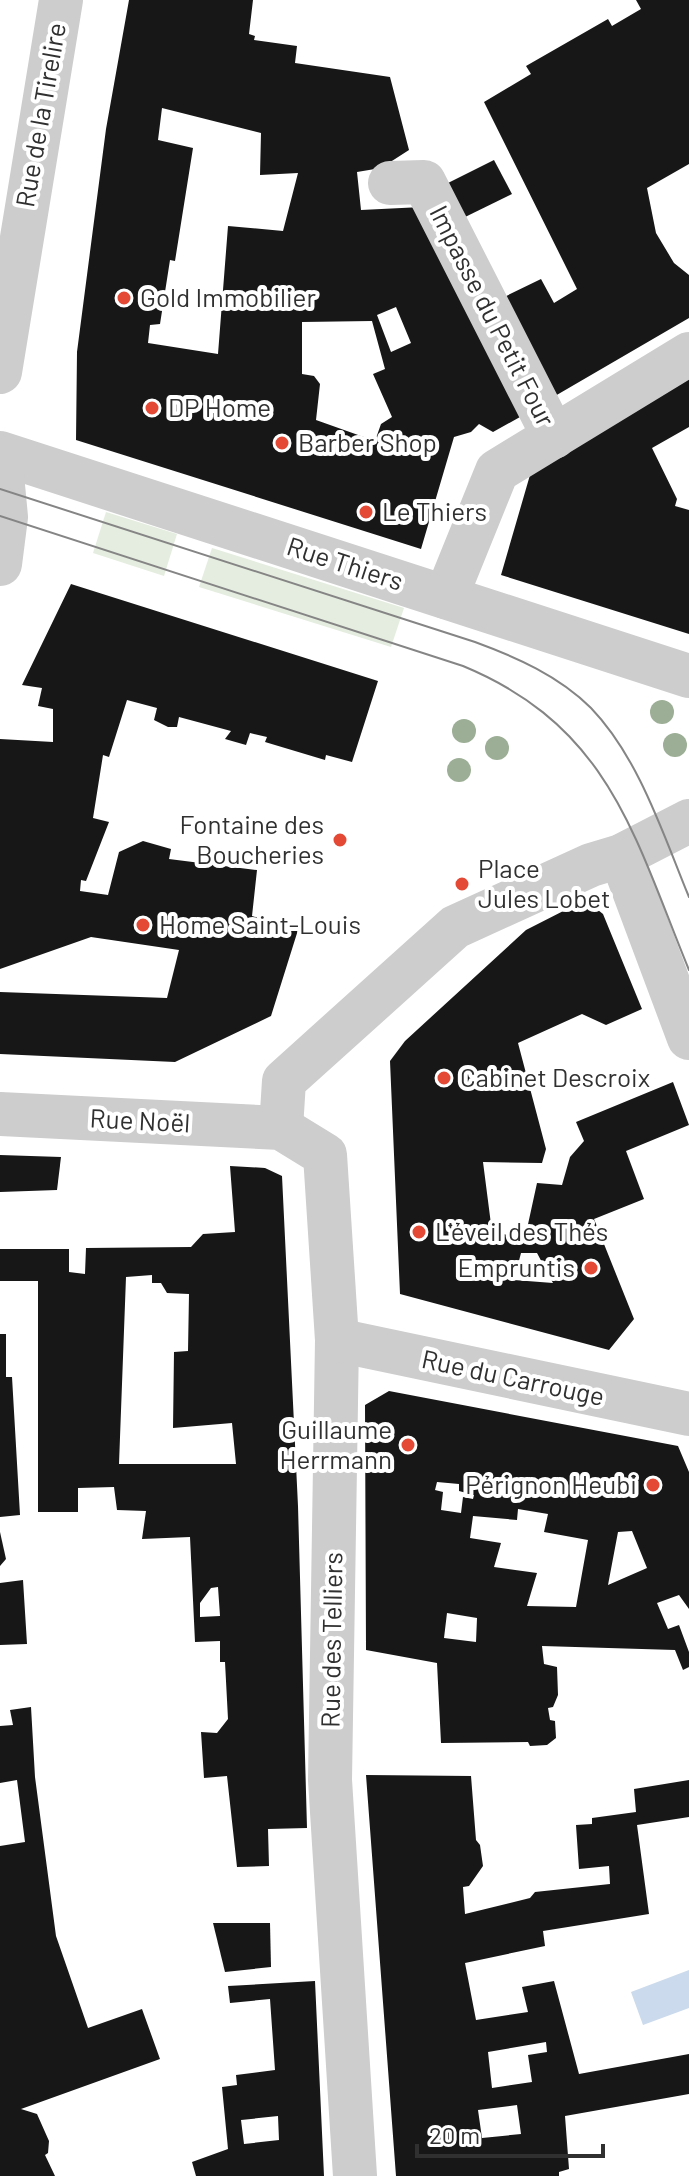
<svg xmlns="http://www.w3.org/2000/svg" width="689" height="2176" viewBox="0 0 689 2176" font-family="Barlow,sans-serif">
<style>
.green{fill:#e4eddf}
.water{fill:#cbdaec}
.building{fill:#171717;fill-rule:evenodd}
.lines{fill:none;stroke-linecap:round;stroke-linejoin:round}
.minor{stroke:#cdcdcd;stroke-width:44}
.tram{stroke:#858585;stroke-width:2}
.tree{fill:#9cae95}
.poi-dot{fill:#e44936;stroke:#fff;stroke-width:3}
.labels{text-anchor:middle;stroke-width:8;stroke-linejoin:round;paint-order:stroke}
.street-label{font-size:26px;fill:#303030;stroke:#fff}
.poi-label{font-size:26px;fill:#303030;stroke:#fff;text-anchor:start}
</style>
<rect width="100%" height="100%" fill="#fff"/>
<g class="green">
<polygon points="106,512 177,534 164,576 93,553"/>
<polygon points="212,548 404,608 391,647 199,587"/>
</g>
<polygon class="water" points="689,1970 689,2008 643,2025 631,1992"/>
<g class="building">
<path d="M 129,0 L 253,0 L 249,34 L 255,36 L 254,40 L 297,46 L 295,63 L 390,77 L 409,150 L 381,168 L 357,172 L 361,210 L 422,207 L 520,417 L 493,432 L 479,424 L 471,432 L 454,437 L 421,549 L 76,440 L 77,352 L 106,129 ZM 162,108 L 261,133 L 260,175 L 298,173 L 283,231 L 228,226 L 218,354 L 148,343 L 150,325 L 160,324 L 170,260 L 175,261 L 193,148 L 158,140 ZM 396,307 L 411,343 L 391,352 L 377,315 ZM 372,321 L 385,369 L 373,374 L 392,417 L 381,424 L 375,441 L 316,420 L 320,384 L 314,376 L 302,374 L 302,322 Z"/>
<polygon points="636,0 689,0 689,164 647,188 656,233 674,263 689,275 689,318 555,396 498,300 541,279 554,303 577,289 484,102 531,74 526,66 608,19 612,26 641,9"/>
<polygon points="494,160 512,194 459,220 442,186"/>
<polygon points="689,379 689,427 652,448 677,499 675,506 689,510 689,634 501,575 530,475"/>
<polygon points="71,584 378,681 352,762 326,755 325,760 265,742 267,737 250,733 246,745 225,739 231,731 179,717 177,727 168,727 154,720 157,708 127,700 109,757 103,755 93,818 109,822 86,881 81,880 80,891 108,895 119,852 143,841 171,849 169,859 257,870 252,916 298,930 271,1016 175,1062 0,1054 0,992 167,998 179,950 91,937 0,969 0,739 53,742 53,709 38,706 42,688 22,685"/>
<path d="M 579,903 L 593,906 L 603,914 L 642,1009 L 606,1025 L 582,1014 L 518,1043 L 546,1149 L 542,1163 L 483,1162 L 492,1232 L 525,1238 L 537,1183 L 562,1185 L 570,1157 L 584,1141 L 576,1122 L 673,1082 L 689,1125 L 626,1151 L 644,1199 L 594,1219 L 634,1319 L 609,1350 L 400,1294 L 390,1061 L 405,1041 L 526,930 ZM 521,1253 L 537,1253 L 553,1283 L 514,1280 Z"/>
<polygon points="0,1155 61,1157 57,1190 0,1192"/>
<path d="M 230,1166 L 265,1168 L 282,1176 L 298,1506 L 307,1828 L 268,1829 L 269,1866 L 237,1867 L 227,1776 L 204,1778 L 201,1732 L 217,1733 L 228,1719 L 225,1662 L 220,1662 L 220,1641 L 195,1642 L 190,1537 L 142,1539 L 146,1511 L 117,1510 L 114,1487 L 78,1488 L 78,1512 L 38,1512 L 38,1281 L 0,1281 L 0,1249 L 69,1249 L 69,1272 L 85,1274 L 86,1248 L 191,1247 L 203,1234 L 235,1232 ZM 152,1275 L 152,1283 L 161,1283 L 167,1293 L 189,1294 L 188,1351 L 174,1352 L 173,1428 L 232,1423 L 236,1464 L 119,1464 L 126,1277 ZM 218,1587 L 220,1616 L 200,1617 L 200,1603 L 211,1588 Z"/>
<polygon points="0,1334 6,1334 6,1377 12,1377 20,1515 0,1517"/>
<path d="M 389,1391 L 678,1446 L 689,1472 L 689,1609 L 679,1595 L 657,1603 L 668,1629 L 679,1625 L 689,1652 L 689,1667 L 683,1670 L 675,1650 L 542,1646 L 544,1664 L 557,1667 L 558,1695 L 553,1707 L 548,1708 L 550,1720 L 555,1721 L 556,1738 L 547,1745 L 530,1746 L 528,1742 L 441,1743 L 437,1663 L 366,1650 L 365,1405 ZM 437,1482 L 459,1484 L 459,1491 L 474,1495 L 473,1499 L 463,1497 L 461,1513 L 441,1510 L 443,1492 L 435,1490 ZM 518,1509 L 548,1514 L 544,1532 L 588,1540 L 576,1607 L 527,1606 L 537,1573 L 494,1567 L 501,1543 L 470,1538 L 473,1516 L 517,1520 ZM 632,1531 L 647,1568 L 608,1585 L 618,1532 ZM 447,1613 L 477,1618 L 476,1642 L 444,1638 Z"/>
<polygon points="0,1532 6,1559 0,1566"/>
<polygon points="23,1580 27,1644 0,1645 0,1583"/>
<polygon points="31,1707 35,1777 56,1936 88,2028 142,2009 160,2059 21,2109 37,2114 49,2141 48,2153 45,2155 55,2176 0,2176 0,1846 25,1842 17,1780 0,1783 0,1726 13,1725 10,1710"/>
<path d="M 366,1775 L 471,1776 L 476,1840 L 480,1845 L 483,1866 L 469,1886 L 463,1887 L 465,1914 L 530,1898 L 535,1892 L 610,1884 L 609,1866 L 579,1869 L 576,1825 L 592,1824 L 592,1818 L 636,1812 L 634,1789 L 689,1780 L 689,1817 L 637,1825 L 649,1914 L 543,1931 L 545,1946 L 465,1963 L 476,2020 L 528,2012 L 522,1987 L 554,1981 L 579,2074 L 689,2054 L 689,2094 L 565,2116 L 569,2169 L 559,2172 L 559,2176 L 396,2176 ZM 546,2042 L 547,2052 L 528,2055 L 532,2082 L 492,2088 L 488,2052 ZM 517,2105 L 521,2134 L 482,2138 L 478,2110 Z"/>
<polygon points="213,1923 270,1923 271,1967 225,1972"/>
<path d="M 315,1981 L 324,2176 L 196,2176 L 192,2162 L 228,2149 L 222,2087 L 237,2085 L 236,2075 L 275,2070 L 270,1999 L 230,2003 L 228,1986 ZM 278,2116 L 279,2140 L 244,2144 L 241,2120 Z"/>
</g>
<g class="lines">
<g class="minor">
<polyline points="390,183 424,182 554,437"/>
<polyline points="0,372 61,0"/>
<polyline points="0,453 689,676"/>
<polyline points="0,454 6,517 0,564"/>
<polyline points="446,597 497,471 689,354"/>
<polyline points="621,856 689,1038"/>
<polyline points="0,1114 281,1128 325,1155 337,1340 330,1780 355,2176"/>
<polyline points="281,1128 284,1081 455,927 591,865 621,856 689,821"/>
<polyline points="337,1340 689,1414"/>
</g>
<g class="tram">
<path d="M 0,489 L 475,642 C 516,657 559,676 591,708 C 639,758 663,834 689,897"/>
<path d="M 0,516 L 463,666 C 610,727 634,836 689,970"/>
</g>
</g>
<g class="tree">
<circle cx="662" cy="712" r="12"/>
<circle cx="464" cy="731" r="12"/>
<circle cx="675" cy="745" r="12"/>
<circle cx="497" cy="748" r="12"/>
<circle cx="459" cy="770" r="12"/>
</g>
<g class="poi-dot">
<circle cx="124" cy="298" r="8"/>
<circle cx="152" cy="408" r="8"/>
<circle cx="282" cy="443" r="8"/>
<circle cx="366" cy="512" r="8"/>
<circle cx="340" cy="840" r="8"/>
<circle cx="462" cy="884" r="8"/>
<circle cx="143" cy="925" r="8"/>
<circle cx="444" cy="1078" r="8"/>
<circle cx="419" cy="1232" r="8"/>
<circle cx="591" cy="1268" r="8"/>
<circle cx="408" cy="1445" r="8"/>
<circle cx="653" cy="1485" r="8"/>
</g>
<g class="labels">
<g class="street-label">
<text transform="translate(41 115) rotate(-80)" y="9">Rue de la Tirelire</text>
<text transform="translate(492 316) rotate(63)" y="9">Impasse du Petit Four</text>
<text transform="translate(345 564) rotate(18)" y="9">Rue Thiers</text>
<text transform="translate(140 1121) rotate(3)" y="9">Rue Noël</text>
<text transform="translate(513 1378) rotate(12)" y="9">Rue du Carrouge</text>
<text transform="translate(332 1640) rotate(-89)" y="9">Rue des Telliers</text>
</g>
<g class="poi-label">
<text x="140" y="307">Gold Immobilier</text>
<text x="168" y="417">DP Home</text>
<text x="298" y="452">Barber Shop</text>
<text x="382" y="521">Le Thiers</text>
<text x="324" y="834" text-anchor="end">Fontaine des<tspan x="324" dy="30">Boucheries</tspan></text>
<text x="478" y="878">Place<tspan x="478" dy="30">Jules Lobet</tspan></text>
<text x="159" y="934">Home Saint-Louis</text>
<text x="460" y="1087">Cabinet Descroix</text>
<text x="435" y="1241">L'éveil des Thés</text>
<text x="575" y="1277" text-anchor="end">Empruntis</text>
<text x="392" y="1439" text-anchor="end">Guillaume<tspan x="392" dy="30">Herrmann</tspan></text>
<text x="637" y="1494" text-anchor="end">Pérignon Heubi</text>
</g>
</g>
<path d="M417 2144v12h186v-12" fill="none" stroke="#303030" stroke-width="4"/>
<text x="429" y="2144" font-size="24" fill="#303030" stroke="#ffffff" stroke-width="6" paint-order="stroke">20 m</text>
</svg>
